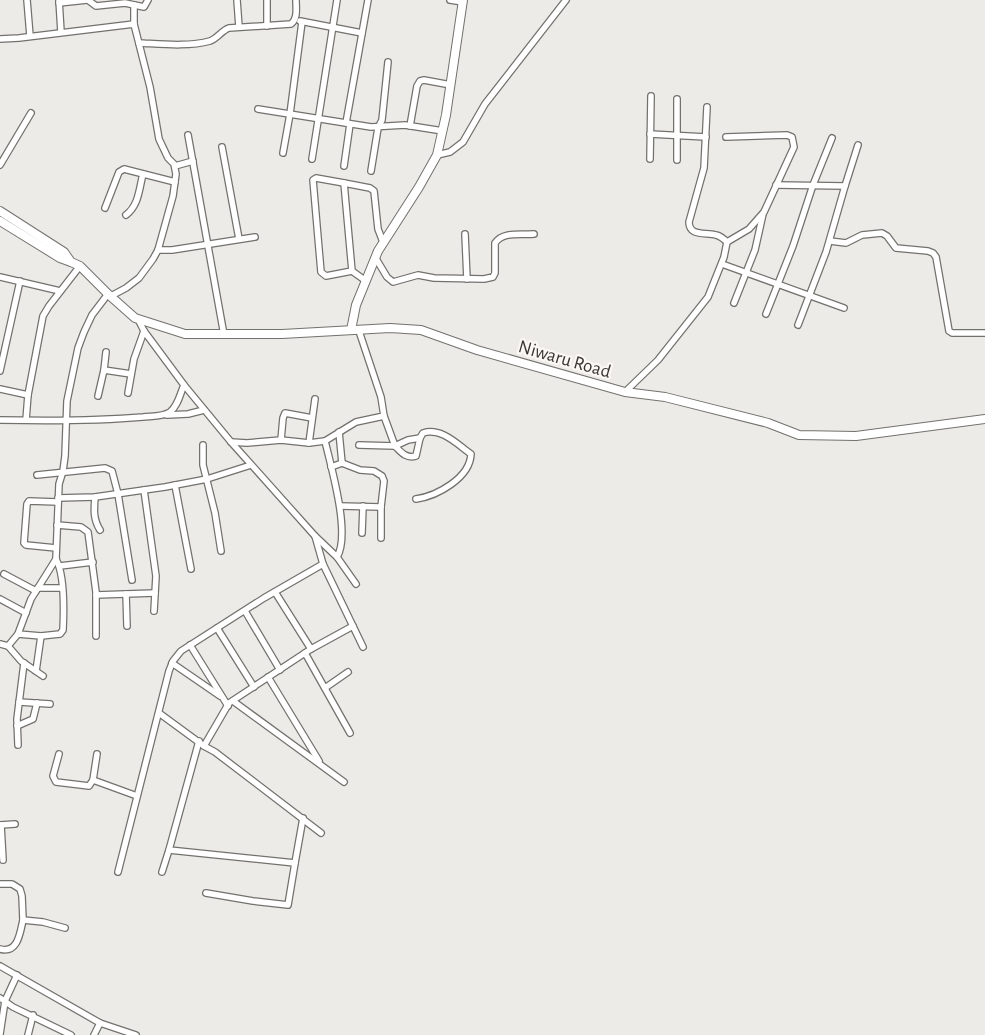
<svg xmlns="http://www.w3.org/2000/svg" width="985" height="1035" viewBox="0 0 985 1035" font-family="'Alegreya Sans',sans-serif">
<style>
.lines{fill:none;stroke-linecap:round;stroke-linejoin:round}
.minor-casing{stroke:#73716d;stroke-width:8}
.tertiary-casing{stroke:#73716d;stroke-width:10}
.minor{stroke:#fff;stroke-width:5.5}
.tertiary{stroke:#fff;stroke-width:8}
.labels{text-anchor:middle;stroke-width:4.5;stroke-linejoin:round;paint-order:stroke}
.street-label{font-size:19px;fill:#383735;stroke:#fbf8f4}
</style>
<rect width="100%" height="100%" fill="#edebe7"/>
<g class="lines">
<g class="minor-casing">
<g id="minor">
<polyline points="27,0 30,36"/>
<polyline points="59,0 61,32"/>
<polyline points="88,0 96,6 125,3 144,7 148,0"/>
<polyline points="237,0 239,27"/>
<polyline points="450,0 463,2"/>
<polyline points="59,3 87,0"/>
<polyline points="300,21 362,33"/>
<polyline points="134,24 134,5"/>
<polyline points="267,26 267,0"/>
<polyline points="0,39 19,38 134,24 150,87 159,139 168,158 174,164 176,174 173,196 158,250 153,259 139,278 126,288 111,296"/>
<path d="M 139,43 C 161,44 188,47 210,41 C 218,38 221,31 229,28 L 291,24 C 298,19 296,8 296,0"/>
<path d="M 707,107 L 704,168 L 689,222 C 689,237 706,232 716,235 C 720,236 724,239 727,242"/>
<polyline points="258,109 371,127 405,125 443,131"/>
<polyline points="346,123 368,0"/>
<polyline points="410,126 417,86 420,81 424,80 451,85"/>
<polyline points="650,134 706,137"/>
<polyline points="188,135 224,335"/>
<polyline points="222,147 239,239"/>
<polyline points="283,153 290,114 302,22"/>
<polyline points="437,155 450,152 463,142 485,104 566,0"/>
<polyline points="312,159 337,0"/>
<polyline points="650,159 651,96"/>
<polyline points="677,160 677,99"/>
<polyline points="0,165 31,113"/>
<polyline points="175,166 193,161"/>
<polyline points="344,166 350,124"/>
<polyline points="371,171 378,128 382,120 388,62"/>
<polyline points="344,183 316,178 313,180 321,272 326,276 352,271"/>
<polyline points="776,185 845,186 826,252 798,325"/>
<polyline points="845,186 858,145"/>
<polyline points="105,208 119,172 124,169 175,182"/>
<path d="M 126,215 C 139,205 139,189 143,174"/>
<polyline points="465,234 467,279"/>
<polyline points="830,241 846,243 862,235 882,233 887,236 896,248 928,251 933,253 936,257 949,331 952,333 985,333"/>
<polyline points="158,250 172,250 255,237"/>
<path d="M 375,257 L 387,277 L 393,282 L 418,275 L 434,278 L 484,279 L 493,277 L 495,273 L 495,243 C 503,231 521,235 534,234"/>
<polyline points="722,264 844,308"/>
<polyline points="0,277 60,291"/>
<polyline points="366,281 352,271 344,183 370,188 374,191 378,229 383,242"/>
<polyline points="734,303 755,250 763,214"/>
<polyline points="766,314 793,246 813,185 832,138"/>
<polyline points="104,370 106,352"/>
<polyline points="0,371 20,281"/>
<path d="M 184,385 L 231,442 L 315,536 L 337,557 C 351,534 331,467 325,441"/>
<polyline points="0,389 28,395"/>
<polyline points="625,392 658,360 708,297 724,257 727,242 749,229 764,212 794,147 792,137 787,135 726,137"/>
<polyline points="128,393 134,359 144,331"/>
<polyline points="98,396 104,370 131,374"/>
<polyline points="167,415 188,414 204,410"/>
<path d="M 384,416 L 395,446 L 408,440 L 420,438 L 423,433 C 441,427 457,444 471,454 C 470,478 437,496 416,499"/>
<path d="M 0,420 C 48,421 96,421 143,417 C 151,416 163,417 170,412 C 178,406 180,394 184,385 L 144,331 L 139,321"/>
<polyline points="26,420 28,395 43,316 49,306 80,266"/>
<polyline points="339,432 342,463"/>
<polyline points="281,440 283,418 285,413 312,418"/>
<polyline points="231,442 247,443 281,440 309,443 325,441 356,422 384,416 381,397 359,331"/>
<polyline points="309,443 315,399"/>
<polyline points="203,445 203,465 215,513 221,551"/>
<path d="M 359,445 L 395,446 C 401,452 406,459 416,456 L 420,438"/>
<polyline points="331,467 342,463 360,470 374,471 382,476 384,481 381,507 381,538"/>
<polyline points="37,475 105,468 112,471 118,494 132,580"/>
<polyline points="175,485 191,569"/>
<polyline points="144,490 156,576 154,611"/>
<path d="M 95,497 C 94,509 93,519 100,530"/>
<polyline points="58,498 95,497 165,487 207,479 251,465"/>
<polyline points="340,506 381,507"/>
<polyline points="57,525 81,527 88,532 96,592 96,636"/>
<polyline points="362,533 363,506"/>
<polyline points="56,548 26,545 24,543 27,504 29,501 58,502"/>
<polyline points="337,557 356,584"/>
<polyline points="323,564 363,647"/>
<polyline points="60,566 93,562"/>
<polyline points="4,574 36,591"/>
<polyline points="38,588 62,588"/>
<polyline points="275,592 311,649"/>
<polyline points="126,594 127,626"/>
<polyline points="96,595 155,593"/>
<polyline points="0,599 26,613"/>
<polyline points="245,611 280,670"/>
<polyline points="217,628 254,687"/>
<polyline points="18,634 31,599 56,559"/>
<path d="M 0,644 L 8,646 L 18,634 L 41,636 L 60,634 L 63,630 C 64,610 65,576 56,559 L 59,484 L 63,471 L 65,456 L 67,401 L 78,348 L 84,332 L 92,315 L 108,294"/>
<polyline points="190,645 228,706"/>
<polyline points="8,646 21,661 43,676"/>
<polyline points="305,653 350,733"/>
<polyline points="172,663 220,696"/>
<polyline points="36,671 41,636"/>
<polyline points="268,677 319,761"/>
<polyline points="325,688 348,672"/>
<polyline points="233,701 344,782"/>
<polyline points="19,702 50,704"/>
<polyline points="159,713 204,746 215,752 321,833"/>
<polyline points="17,726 33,719 37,703"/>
<polyline points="199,741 169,850 295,863 288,905 253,901 206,893"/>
<polyline points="18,745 17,719 24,663"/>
<polyline points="204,746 229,703 311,649 353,626"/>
<polyline points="59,754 53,776 56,782 89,786 93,780 137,796"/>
<polyline points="93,780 97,754"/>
<polyline points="0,825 15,824"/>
<polyline points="1,825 3,860"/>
<polyline points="295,863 303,818"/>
<polyline points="118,872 169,671 173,661 181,651 264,598 323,564 315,536"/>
<polyline points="162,872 169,850"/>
<polyline points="0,884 12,884 20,889 22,896 23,920"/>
<path d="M 0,949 C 18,954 20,933 23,920 L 43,922 L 65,928"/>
<polyline points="0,966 100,1023 136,1035"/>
<polyline points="0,998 13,1007 71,1035"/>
<polyline points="0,1034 5,1001 17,975"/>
<polyline points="28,1035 33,1015"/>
<polyline points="94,1035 100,1023"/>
</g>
</g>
<g class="tertiary-casing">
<g id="tertiary">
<polyline points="0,211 64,252 71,262 80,266 108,294 135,318 185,334 282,334 390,328 421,330 477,350 625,392 665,397 768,423 799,435 856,436 985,419"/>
<polyline points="0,221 60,258 71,262"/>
<polyline points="351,330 356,305 378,251 419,187 437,155 446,115 463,0"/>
</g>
</g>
<use href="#minor" class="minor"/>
<use href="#tertiary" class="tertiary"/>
</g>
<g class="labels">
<g class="street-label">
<text transform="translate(565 358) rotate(16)" y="7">Niwaru Road</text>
</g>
</g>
</svg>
